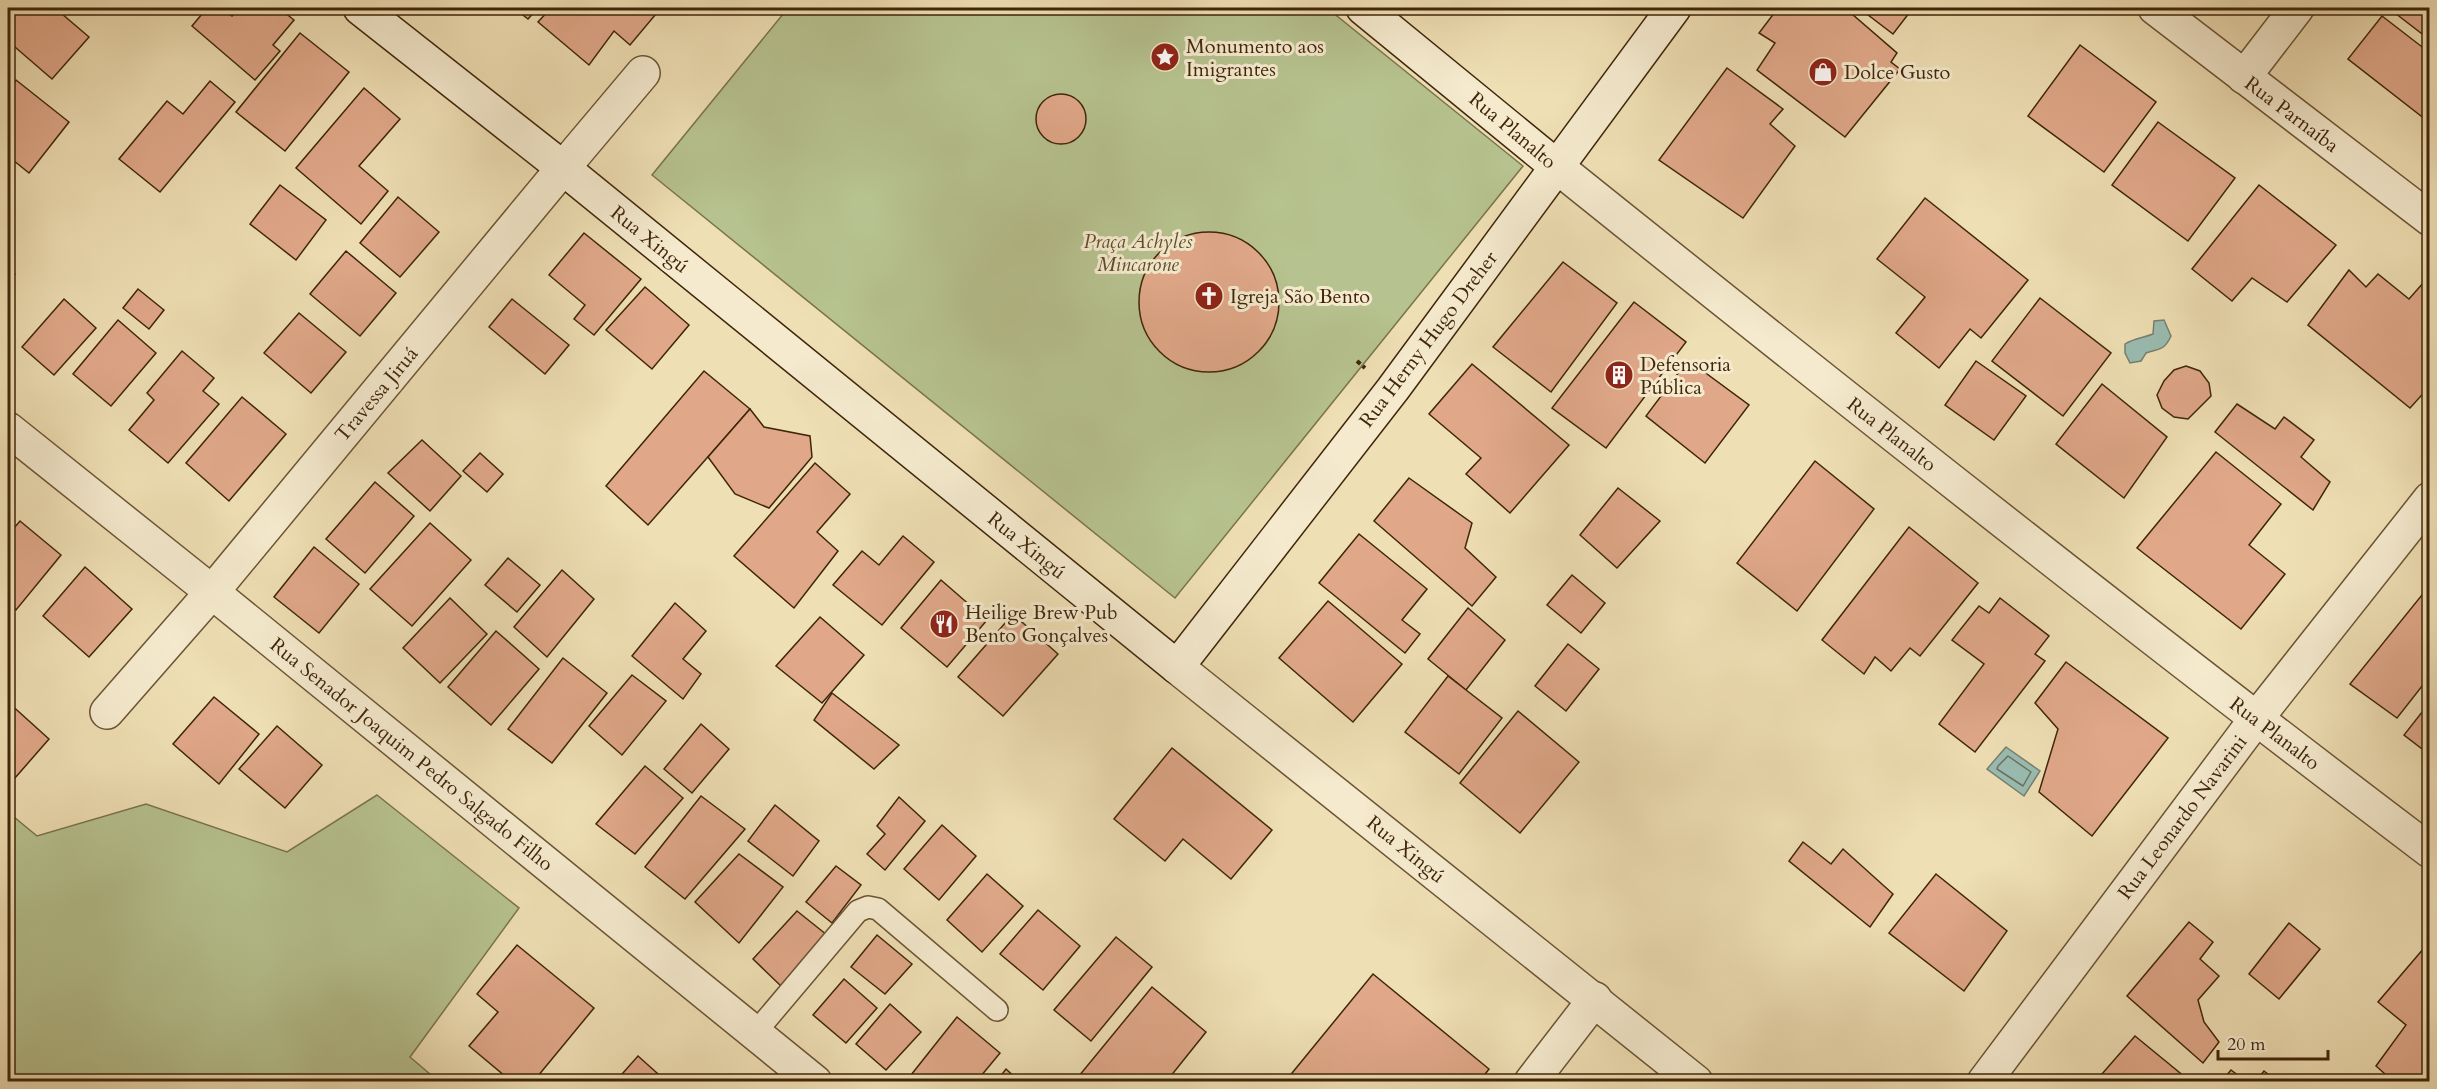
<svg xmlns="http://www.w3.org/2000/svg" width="2437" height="1089" viewBox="0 0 2437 1089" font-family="Cardo,serif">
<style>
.green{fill:#b6c28f;stroke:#7a744c;stroke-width:1.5}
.water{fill:#9abcb2;stroke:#76806f;stroke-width:1.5}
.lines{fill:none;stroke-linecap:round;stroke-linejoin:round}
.shore{stroke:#6c715e;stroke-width:1.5}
.building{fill:#e0a889;stroke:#3f260a;stroke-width:1.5}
.service-casing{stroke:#6b5434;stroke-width:24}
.minor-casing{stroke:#6b5434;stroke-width:36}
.tertiary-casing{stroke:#6b5434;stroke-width:36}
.secondary-casing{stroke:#3f260a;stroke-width:36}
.path{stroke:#3f260a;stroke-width:4;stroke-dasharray:4.5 3;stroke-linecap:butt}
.service{stroke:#f5eace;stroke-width:21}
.minor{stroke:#f5eace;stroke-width:33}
.tertiary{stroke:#f5eace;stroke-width:33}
.secondary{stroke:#f5eace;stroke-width:33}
.labels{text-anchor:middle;stroke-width:6;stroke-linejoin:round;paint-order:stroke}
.poi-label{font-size:20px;fill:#3f260a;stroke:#f5eace;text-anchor:start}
.street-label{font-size:20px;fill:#3f260a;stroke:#f5eace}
.park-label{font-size:20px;font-style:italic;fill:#5d4d2b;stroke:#f5eace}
</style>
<rect width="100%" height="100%" fill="#efdfb4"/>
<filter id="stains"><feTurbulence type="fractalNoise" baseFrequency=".00333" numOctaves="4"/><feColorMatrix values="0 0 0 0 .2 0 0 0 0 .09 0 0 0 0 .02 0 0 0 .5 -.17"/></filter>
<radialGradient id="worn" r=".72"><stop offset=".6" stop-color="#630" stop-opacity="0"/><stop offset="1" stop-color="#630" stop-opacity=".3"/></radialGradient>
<g class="green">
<polygon points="788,8 1327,8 1523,166 1175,598 652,175"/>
<polygon points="377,795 519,908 410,1057 438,1081 8,1081 8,812 37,836 146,804 287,852"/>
</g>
<g class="water">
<path d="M 2164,320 L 2171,336 C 2164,351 2160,348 2146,353 L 2141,361 L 2130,363 L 2125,353 L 2125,344 C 2134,338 2143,338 2153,334 L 2154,321 Z"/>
<polygon points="2006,747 2040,771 2024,796 1987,769"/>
</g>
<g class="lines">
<polygon class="shore" points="2008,756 2031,772 2023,786 1997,769 1998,766"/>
</g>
<g class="building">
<polygon points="16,8 55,8 89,37 52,79 8,41 8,17"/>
<polygon points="145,8 159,8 153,14"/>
<polygon points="207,8 221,8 232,16 239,8 279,8 294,20 273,45 280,51 255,80 192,26"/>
<polygon points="514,8 538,8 528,19"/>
<polygon points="551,8 661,8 630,45 614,31 589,65 538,22"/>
<polygon points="1778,8 1845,8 1897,53 1891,62 1900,69 1845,137 1757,70 1775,43 1759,33"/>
<polygon points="1859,8 1913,8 1893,34"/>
<polygon points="2393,8 2430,8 2430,40 2391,10"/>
<polygon points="2382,16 2430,53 2430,123 2348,59"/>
<polygon points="300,33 349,72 285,151 236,112"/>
<polygon points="2080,45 2156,102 2104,172 2028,116"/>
<polygon points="1727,68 1783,109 1770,124 1795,146 1743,218 1659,160"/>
<polygon points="16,80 69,122 29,173 8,156 8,91"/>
<polygon points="210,81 235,102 160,192 119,159 167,101 183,114"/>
<polygon points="364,88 400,119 359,166 388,191 361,224 296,168"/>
<circle cx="1061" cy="119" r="25"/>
<polygon points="2158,122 2235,178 2188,241 2112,185"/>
<polygon points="280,185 326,220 296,260 250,224"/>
<polygon points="2259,185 2336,245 2287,302 2252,278 2232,301 2192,269"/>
<polygon points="398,197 439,232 400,277 360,243"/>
<polygon points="1925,198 2028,280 1981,338 1970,329 1939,368 1896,333 1925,297 1877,259"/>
<circle cx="1209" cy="302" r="70"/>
<polygon points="584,233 641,279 594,335 574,319 585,305 549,275"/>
<polygon points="346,251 396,293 360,336 310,294"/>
<polygon points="1563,262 1617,303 1551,392 1493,347"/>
<polygon points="8,268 15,274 8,283"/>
<polygon points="2349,270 2366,287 2378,274 2409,299 2424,282 2430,286 2430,386 2410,408 2308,325"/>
<polygon points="645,287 689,325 652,369 606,330"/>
<polygon points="138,289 164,310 149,329 123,308"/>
<polygon points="2040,298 2111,353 2063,416 1992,361"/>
<polygon points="64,299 96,328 54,375 22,347"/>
<polygon points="512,299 569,345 545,374 489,327"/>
<polygon points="1634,302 1686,342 1606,448 1552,408"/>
<polygon points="299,313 346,352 311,393 264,353"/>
<polygon points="118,320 156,353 111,406 73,374"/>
<polygon points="182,351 214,378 203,391 219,404 168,463 129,430 154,400 147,393"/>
<polygon points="1688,360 1749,405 1705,463 1646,416"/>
<polygon points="1976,361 2026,396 1994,440 1945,405"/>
<polygon points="1472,364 1569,445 1510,513 1466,474 1481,458 1429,414"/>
<polygon points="2186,366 2200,371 2209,383 2211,396 2188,419 2174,417 2162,408 2157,395 2164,381 2174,370"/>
<polygon points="704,371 750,409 648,525 606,486"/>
<polygon points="2102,384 2167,437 2124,498 2056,444"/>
<polygon points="242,397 286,434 229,501 186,463"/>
<polygon points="2237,404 2275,429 2284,417 2314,440 2301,457 2330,482 2313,510 2215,432"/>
<polygon points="750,409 764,427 810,436 812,457 769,508 735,494 708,457"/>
<polygon points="422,440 461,476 430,511 388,473"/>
<polygon points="2216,452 2281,504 2249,545 2285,574 2241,629 2137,548"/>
<polygon points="480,453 503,474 487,492 463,471"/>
<polygon points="1815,461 1874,509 1797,611 1737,563"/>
<polygon points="815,463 850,494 817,532 838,551 794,608 734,556"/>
<polygon points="1409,478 1472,523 1465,548 1496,577 1472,606 1374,521"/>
<polygon points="375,482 414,516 365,573 326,539"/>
<polygon points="1618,488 1660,521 1617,568 1580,535"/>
<polygon points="20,521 61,555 16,610 8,602 8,535"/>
<polygon points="430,523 471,560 412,626 370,589"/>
<polygon points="1909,527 1978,583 1920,656 1910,648 1891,671 1875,657 1864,674 1822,640"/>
<polygon points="1359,534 1427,589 1402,620 1420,634 1405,653 1319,583"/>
<polygon points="903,536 934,562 882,625 833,585 862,551 879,565"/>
<polygon points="314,547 359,584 319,633 274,597"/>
<polygon points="508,558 540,585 517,612 485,585"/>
<polygon points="85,567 132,609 89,657 43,616"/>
<polygon points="562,570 594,599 547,657 514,627"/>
<polygon points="1572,575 1605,603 1581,633 1547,605"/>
<polygon points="941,580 987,620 947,667 901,628"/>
<polygon points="2430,585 2430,676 2397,718 2350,684"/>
<polygon points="450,598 487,634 440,683 403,648"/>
<polygon points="2000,598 2049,636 2035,654 2045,661 1975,752 1939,724 1984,664 1952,640 1979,606 1989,613"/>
<polygon points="1328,601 1402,664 1353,722 1279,658"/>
<polygon points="675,603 706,631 683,659 701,674 683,699 632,656"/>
<polygon points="1468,608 1505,640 1466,690 1428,659"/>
<polygon points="1013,614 1058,654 1003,716 958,677"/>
<polygon points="820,617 864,655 822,703 776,666"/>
<polygon points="496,631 539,669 491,725 448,687"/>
<polygon points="1568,644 1599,669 1566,711 1535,686"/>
<polygon points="563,658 607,693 552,763 508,729"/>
<polygon points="2066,662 2168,738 2092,836 2039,792 2058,729 2035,703"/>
<polygon points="632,675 666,701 622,755 589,726"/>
<polygon points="1448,676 1502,718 1459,774 1405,732"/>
<polygon points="832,693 899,745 874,769 814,720"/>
<polygon points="214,697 259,734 219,784 173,744"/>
<polygon points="8,702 49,739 8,786"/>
<polygon points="2430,702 2430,755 2404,735"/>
<polygon points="1518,711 1579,762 1520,833 1460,783"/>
<polygon points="701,724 729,749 692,793 664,769"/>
<polygon points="277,726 322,765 285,808 239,769"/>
<polygon points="1172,748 1272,830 1231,879 1183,839 1165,861 1114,819"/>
<polygon points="645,766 683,798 635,854 596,824"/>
<polygon points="701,796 745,829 685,899 645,867"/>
<polygon points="899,797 925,821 885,870 867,854 885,834 877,826"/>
<polygon points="775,805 819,841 793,876 748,841"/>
<polygon points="942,825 976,856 939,900 904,869"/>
<polygon points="1803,842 1831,864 1843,849 1893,894 1870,927 1789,861"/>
<polygon points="739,854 783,887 739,943 695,902"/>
<polygon points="836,866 861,885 832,923 806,902"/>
<polygon points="987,874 1023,906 982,952 947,920"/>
<polygon points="1936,874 2007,931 1964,991 1889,933"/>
<polygon points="1038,910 1080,946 1043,990 1000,954"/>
<polygon points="797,911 827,935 782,987 753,959"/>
<polygon points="2189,922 2213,942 2200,959 2219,976 2198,1000 2204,1022 2219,1042 2203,1063 2127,996"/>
<polygon points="2289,923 2320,949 2279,999 2249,974"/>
<polygon points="877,935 912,964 885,994 851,967"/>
<polygon points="1116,937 1152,967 1091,1041 1054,1010"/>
<polygon points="2430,941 2430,1067 2418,1082 2394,1082 2376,1066 2406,1025 2378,1002"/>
<polygon points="517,945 594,1008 533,1082 512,1082 469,1046 498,1012 477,994"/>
<polygon points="1373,974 1489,1069 1479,1082 1293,1082 1288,1078"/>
<polygon points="844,979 877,1008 846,1043 813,1015"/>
<polygon points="1152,987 1206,1032 1166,1082 1074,1082"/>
<polygon points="890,1004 921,1032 886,1070 856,1044"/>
<polygon points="957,1017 1000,1053 976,1082 918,1082 911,1075"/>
<polygon points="2135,1036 2191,1082 2095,1082"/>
<polygon points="638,1056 667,1082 615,1082"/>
<polygon points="1006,1069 1020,1082 996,1082"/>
<polygon points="2231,1070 2247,1082 2221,1082"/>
<polygon points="2264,1071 2278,1082 2255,1082"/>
</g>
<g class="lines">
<g class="service-casing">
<polyline id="service" points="755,1033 858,911 868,907 878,909 997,1010"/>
</g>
<g class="minor-casing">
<g id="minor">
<polyline points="2155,8 2430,219"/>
<polyline points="2244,77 2297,8"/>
<path d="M 1556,166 C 1845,398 2134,627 2430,851"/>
<polyline points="563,168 643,73"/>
<polyline points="1177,667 1696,1082"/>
<polyline points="107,712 212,592"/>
<polyline points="1531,1082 1595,999"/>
<polyline points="1984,1082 2256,719 2430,499"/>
</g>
</g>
<g class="tertiary-casing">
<g id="tertiary">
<polyline points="8,429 212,592 815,1082"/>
<polyline points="212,592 563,168"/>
</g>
</g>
<g class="secondary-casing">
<g id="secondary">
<polyline points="360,8 563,168 1177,667 1393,389 1674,8"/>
<polyline points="1363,8 1556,166"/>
</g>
</g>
<polyline class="path" points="1357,361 1365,368"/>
<use href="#service" class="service"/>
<use href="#minor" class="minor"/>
<use href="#tertiary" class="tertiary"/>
<use href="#secondary" class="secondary"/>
</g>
<defs>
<g id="sight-disc" transform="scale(1.5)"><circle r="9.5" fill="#8f2418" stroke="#f5eace"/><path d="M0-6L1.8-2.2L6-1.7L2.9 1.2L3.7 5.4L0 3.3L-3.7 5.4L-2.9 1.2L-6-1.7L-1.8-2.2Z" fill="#fff"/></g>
<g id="shop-disc" transform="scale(1.5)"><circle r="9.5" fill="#8f2418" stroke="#f5eace"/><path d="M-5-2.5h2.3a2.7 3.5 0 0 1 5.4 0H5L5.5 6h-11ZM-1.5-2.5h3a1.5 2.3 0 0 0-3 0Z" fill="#fff"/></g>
<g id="church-disc" transform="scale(1.5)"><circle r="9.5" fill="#8f2418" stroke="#f5eace"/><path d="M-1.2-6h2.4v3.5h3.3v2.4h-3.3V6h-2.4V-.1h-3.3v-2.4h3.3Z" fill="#fff"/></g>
<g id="building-disc" transform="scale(1.5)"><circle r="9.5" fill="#8f2418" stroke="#f5eace"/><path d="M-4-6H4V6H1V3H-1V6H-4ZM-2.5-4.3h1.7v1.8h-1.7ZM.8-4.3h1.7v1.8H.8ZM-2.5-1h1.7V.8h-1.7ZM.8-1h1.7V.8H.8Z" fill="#fff"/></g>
<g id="restaurant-disc" transform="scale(1.5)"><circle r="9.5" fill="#8f2418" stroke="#f5eace"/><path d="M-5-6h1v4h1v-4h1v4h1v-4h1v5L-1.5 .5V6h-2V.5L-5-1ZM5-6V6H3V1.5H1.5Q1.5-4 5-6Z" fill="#fff"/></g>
</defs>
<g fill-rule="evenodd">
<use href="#sight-disc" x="1165" y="57"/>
<use href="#shop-disc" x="1823" y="72"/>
<use href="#church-disc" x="1209" y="296"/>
<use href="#building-disc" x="1619" y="375"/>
<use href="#restaurant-disc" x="944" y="624"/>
</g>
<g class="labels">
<g class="poi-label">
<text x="1186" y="53">Monumento aos<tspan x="1186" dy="23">Imigrantes</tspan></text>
<text x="1844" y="79">Dolce Gusto</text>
<text x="1230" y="303">Igreja São Bento</text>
<text x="1640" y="371">Defensoria<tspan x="1640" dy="23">Pública</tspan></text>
<text x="965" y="619">Heilige Brew Pub<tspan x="965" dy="23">Bento Gonçalves</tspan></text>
</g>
<g class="street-label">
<text transform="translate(2292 114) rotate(37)" y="7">Rua Parnaíba</text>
<text transform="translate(1513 130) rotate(40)" y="7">Rua Planalto</text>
<text transform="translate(650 239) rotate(39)" y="7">Rua Xingú</text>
<text transform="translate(1428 339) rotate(-53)" y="7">Rua Herny Hugo Dreher</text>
<text transform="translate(376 394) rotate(-50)" y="7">Travessa Jiruá</text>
<text transform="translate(1892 434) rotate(38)" y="7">Rua Planalto</text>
<text transform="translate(1027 545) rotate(39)" y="7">Rua Xingú</text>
<text transform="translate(2275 733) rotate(37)" y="7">Rua Planalto</text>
<text transform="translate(412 754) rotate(39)" y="7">Rua Senador Joaquim Pedro Salgado Filho</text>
<text transform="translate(2182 817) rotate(-53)" y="7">Rua Leonardo Navarini</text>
<text transform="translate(1406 849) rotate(39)" y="7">Rua Xingú</text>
</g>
<g class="park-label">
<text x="1138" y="248">Praça Achyles<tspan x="1138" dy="23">Mincarone</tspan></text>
</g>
</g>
<rect width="2437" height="1089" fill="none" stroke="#efdfb4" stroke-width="30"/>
<rect x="9" y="9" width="2419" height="1071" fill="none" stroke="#3f260a" stroke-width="3"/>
<rect x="15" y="15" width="2407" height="1059" fill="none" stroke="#3f260a" stroke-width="1.5"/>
<path d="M2218 1050v9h110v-9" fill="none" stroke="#3f260a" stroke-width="3"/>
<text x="2227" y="1050" font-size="18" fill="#3f260a" stroke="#f5eace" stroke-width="4.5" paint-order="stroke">20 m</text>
<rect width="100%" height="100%" filter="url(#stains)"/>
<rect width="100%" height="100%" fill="url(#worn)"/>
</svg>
